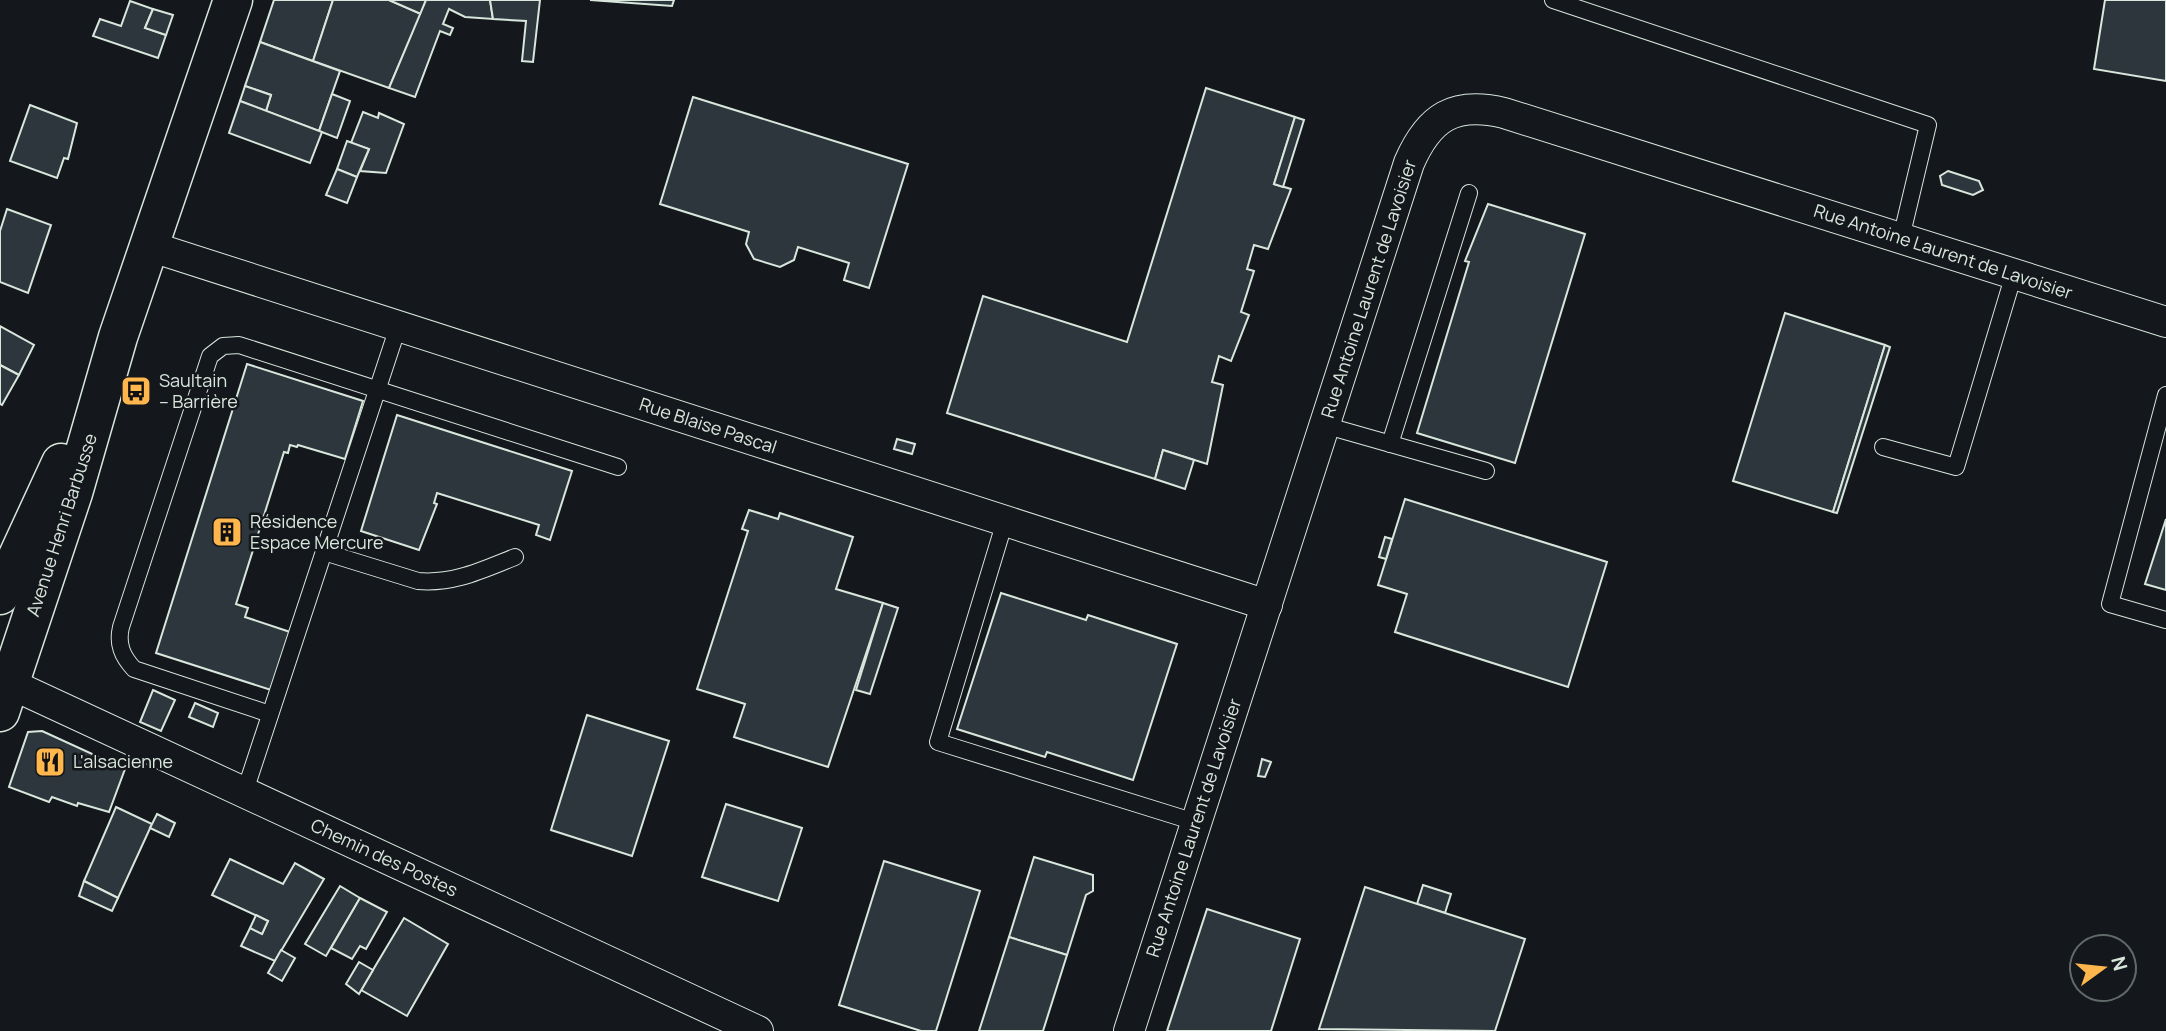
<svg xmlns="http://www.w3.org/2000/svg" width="2166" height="1031" viewBox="0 0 2166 1031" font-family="Manrope,sans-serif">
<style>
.building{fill:#2c363c;stroke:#d8e6dc;stroke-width:2}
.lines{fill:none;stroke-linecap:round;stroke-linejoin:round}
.lane-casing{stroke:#d8e6dc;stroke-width:18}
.street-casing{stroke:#d8e6dc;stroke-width:32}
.secondary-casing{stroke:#d8e6dc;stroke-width:41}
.lane{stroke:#14181c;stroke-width:16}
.street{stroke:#14181c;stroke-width:30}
.secondary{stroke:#14181c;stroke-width:38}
.labels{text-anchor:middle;stroke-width:5;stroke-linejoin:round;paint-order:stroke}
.street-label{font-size:18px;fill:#d8e6dc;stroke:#14181c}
.poi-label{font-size:18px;fill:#d8e6dc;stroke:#14181c;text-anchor:start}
</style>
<rect width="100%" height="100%" fill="#14181c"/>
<g class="building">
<polygon points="274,0 333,0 313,61 260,42"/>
<polygon points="333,0 389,0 421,14 389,88 313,61"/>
<polygon points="389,0 426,0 421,14"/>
<polygon points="426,0 490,0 493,19 465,17 449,9 443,24 453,28 450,35 440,31 415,97 389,88"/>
<polygon points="490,0 540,0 533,62 522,61 526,21 493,19"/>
<polygon points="590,0 674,0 672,6"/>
<polygon points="2105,0 2166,0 2166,81 2094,69"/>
<polygon points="130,1 153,9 145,28 166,35 158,58 93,36 100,19 121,26"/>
<polygon points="153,9 173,15 166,35 145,28"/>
<polygon points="260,42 340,71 319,131 266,111 271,95 245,86"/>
<polygon points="245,86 271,95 266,111 240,101"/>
<polygon points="1206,88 1295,117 1274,184 1291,189 1268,249 1254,245 1247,269 1254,271 1241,312 1249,315 1231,361 1219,356 1212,382 1223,385 1207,464 1163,450 1155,479 947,413 983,296 1127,342"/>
<polygon points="332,94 350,101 337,138 319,131"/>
<polygon points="693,97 908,164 869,288 844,280 849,263 798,247 794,260 780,267 754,259 746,244 749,232 660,204"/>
<polygon points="240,101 322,132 310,163 229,133"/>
<polygon points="30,105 77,123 68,159 64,158 57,178 10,161"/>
<polygon points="363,112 378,118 379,113 404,124 386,173 360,171 369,149 351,143"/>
<polygon points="1295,117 1304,120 1283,187 1274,184"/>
<polygon points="347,141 369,149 357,177 337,169"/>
<polygon points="337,169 357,177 347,203 326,195"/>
<polygon points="1948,171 1979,181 1983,190 1973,195 1942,185 1940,176"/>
<polygon points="1488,204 1585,234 1515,463 1417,433 1469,262 1465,261"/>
<polygon points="7,209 51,225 28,293 0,282 0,231"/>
<polygon points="1785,313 1885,345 1833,512 1733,481"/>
<polygon points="0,326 34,345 19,375 0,365"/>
<polygon points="1885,345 1890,347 1837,513 1833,512"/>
<polygon points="247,364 363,401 345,459 298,445 297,447 290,445 288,453 284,452 236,604 248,608 245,617 290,632 271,690 156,653"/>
<polygon points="0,365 19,375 2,405 0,404"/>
<polygon points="397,415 572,471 550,540 536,535 539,525 437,493 434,503 437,504 419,550 361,531"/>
<polygon points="897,439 915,444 912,454 894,449"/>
<polygon points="1163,450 1194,460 1185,489 1155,479"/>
<polygon points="1405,499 1607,562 1568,687 1395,632 1407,594 1378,585"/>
<polygon points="749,510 778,519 780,513 853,537 836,589 883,603 828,767 734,737 745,704 697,689 748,531 742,529"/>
<polygon points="2166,519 2166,590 2145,584"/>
<polygon points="1385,537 1392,539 1386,559 1379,557"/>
<polygon points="1001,593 1086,620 1088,615 1177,644 1133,780 1047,752 1045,757 957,729"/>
<polygon points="883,603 898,608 870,694 856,690"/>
<polygon points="153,690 175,700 161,731 140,722"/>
<polygon points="195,703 218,713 213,727 189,717"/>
<polygon points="587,715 669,741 632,856 551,830"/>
<polygon points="42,731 125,769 109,812 78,803 77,806 52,797 49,802 9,787 28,732"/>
<polygon points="1262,759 1271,762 1265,777 1258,776"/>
<polygon points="726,804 802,828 778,901 702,877"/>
<polygon points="116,807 152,824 118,898 84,881"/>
<polygon points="157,814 175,823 169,837 150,828"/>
<polygon points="1034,857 1093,875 1093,891 1086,895 1067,955 1009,937"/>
<polygon points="230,859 283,884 295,863 324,879 275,961 241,946 250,928 262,934 268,921 212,895"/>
<polygon points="884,861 980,891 936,1031 921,1031 839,1005"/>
<polygon points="84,881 118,898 112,911 79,896"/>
<polygon points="1423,885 1451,894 1445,913 1417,904"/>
<polygon points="340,886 360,898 326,956 305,944"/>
<polygon points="1365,887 1525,939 1495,1031 1319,1029"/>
<polygon points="360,898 387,912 366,949 360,946 352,959 331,948"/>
<polygon points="1207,909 1300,939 1271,1031 1167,1031"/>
<polygon points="256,915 268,921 262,934 250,928"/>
<polygon points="404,918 448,944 407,1016 361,990"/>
<polygon points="1009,937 1067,955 1043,1031 979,1031"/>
<polygon points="281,950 295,958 282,981 268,973"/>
<polygon points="359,962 373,970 359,994 346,984"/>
</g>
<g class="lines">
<g class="lane-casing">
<g id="lane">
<polyline points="1553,0 1928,125 1901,238"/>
<polyline points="2166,395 2110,604 2166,620"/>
<polyline points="1324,425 1486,471"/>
<polyline points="1390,444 1469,193"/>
<polyline points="1883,447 1956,467 2014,274"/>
<polyline points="1005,521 938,742 1195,822"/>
<path d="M 324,552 L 418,581 C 454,584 482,570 515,557"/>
<path d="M 270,714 L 134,669 C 122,656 117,644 121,627 L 210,356 L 223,346 L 239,345 L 618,467"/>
<polyline points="244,794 398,327"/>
</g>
</g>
<g class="street-casing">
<g id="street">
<polyline points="149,246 1267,605"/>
<polyline points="0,679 758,1031"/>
<path d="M 1129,1031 L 1409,163 C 1429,117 1454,101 1504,113 L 2166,322"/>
</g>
</g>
<g class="secondary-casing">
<g id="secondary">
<polyline points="0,595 61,463"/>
<polyline points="0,712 73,493 118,337 233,0"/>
</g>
</g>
<use href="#lane" class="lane"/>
<use href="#street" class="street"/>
<use href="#secondary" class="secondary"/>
</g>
<defs>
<g id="bus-square" transform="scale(1.575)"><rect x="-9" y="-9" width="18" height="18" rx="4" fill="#ffb74d" stroke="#14181c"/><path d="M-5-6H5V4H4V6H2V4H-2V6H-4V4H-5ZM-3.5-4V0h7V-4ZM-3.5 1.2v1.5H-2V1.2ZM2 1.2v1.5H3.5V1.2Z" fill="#111"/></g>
<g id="building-square" transform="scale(1.575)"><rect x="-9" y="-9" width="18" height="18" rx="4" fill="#ffb74d" stroke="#14181c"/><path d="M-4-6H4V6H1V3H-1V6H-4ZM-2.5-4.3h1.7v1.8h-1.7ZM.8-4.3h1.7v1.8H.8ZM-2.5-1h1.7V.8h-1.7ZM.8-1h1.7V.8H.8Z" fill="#111"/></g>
<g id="restaurant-square" transform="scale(1.575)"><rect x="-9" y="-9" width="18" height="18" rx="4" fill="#ffb74d" stroke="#14181c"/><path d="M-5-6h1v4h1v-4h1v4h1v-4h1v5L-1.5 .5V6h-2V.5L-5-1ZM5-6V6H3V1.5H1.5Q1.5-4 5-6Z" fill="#111"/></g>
</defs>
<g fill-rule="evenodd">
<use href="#bus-square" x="136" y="391"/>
<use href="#building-square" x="227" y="532"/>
<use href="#restaurant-square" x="50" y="762"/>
</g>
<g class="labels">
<g class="street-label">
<text transform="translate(1943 252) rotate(18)" y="6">Rue Antoine Laurent de Lavoisier</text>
<text transform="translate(1369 289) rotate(-72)" y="6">Rue Antoine Laurent de Lavoisier</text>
<text transform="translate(708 426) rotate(18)" y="6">Rue Blaise Pascal</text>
<text transform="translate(62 525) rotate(-72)" y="6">Avenue Henri Barbusse</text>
<text transform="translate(1194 828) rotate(-72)" y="6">Rue Antoine Laurent de Lavoisier</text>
<text transform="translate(384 858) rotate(25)" y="6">Chemin des Postes</text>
</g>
<g class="poi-label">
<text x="159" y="387">Saultain<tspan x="159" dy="21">– Barrière</tspan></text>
<text x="250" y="528">Résidence<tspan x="250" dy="21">Espace Mercure</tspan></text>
<text x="73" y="768">L'alsacienne</text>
</g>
</g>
<g transform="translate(2103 968) rotate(75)"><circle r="33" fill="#14181c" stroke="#626a69" stroke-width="2"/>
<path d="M0-5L12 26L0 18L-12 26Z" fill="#ffb74d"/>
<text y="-10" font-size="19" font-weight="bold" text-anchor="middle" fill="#d8e6dc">N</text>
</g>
</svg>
